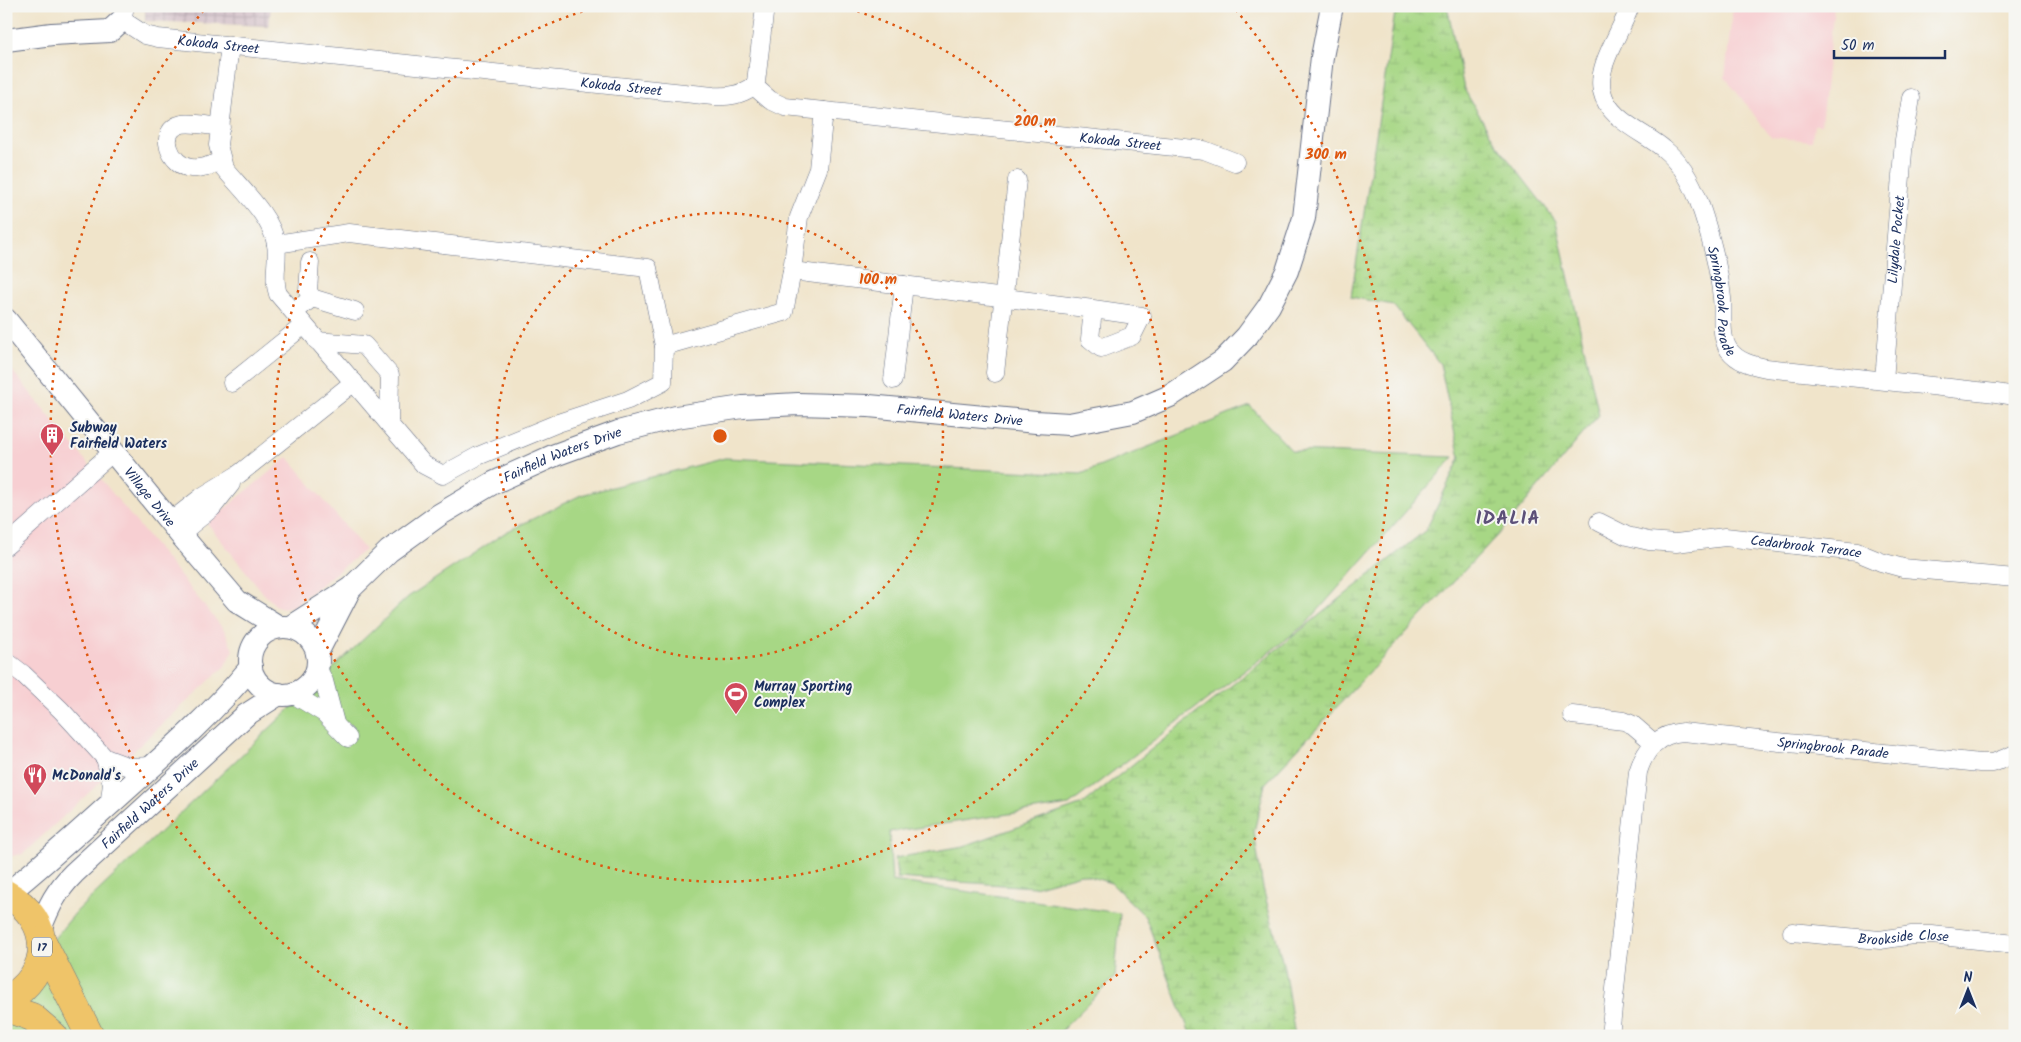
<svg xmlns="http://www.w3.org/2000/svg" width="2021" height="1042" viewBox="0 0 2021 1042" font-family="Kalam,sans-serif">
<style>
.built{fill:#f7cfd2}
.industrial{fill:url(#industrial-grid)}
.green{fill:#a7d785;stroke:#618372}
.wetland{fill:url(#wetland-marsh);stroke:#618372}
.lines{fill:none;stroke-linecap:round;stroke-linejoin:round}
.minor-casing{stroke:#666e84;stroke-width:19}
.tertiary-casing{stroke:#666e84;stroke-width:24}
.primary-casing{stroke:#666e84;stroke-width:29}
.minor{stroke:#fff;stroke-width:18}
.tertiary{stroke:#fff;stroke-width:22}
.primary{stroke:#efc469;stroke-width:28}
.ring{fill:none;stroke:#de5710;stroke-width:2.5;stroke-dasharray:2.5 5}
.labels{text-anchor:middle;stroke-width:4;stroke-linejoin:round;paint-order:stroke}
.shield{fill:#f6f6f2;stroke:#5d6b8a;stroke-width:1}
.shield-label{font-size:12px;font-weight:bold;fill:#1b2f5e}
.street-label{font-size:14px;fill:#1b2f5e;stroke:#f6f6f2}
.poi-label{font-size:14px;font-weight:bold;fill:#1b2f5e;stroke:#f6f6f2;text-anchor:start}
.district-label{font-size:19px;font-weight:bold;letter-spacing:1px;fill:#5c5079;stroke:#f6f6f2}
.centre{fill:#de5710;stroke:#f6f6f2;stroke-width:2.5}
.ring-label{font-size:15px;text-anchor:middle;font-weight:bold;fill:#de5710;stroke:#f6f6f2;stroke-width:4;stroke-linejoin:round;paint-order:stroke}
</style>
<defs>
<pattern id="industrial-grid" width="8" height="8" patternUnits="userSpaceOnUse" patternTransform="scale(1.25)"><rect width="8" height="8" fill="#d2bdc6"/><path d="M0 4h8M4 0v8" fill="none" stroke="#aa9aa4"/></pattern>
<pattern id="wetland-marsh" width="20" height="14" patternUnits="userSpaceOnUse" patternTransform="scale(1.25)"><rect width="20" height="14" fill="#a7d785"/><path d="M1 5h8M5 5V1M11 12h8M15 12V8" fill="none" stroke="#8fb975"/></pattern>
</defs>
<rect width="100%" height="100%" fill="#f6f6f2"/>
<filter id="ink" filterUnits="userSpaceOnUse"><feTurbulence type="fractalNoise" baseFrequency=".02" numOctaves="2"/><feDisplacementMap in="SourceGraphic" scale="10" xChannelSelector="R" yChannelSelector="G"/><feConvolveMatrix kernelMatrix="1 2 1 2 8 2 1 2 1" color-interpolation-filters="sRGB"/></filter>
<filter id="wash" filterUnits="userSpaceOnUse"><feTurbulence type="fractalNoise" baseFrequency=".0096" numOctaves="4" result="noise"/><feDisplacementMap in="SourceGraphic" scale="20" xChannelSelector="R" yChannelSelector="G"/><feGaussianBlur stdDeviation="1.12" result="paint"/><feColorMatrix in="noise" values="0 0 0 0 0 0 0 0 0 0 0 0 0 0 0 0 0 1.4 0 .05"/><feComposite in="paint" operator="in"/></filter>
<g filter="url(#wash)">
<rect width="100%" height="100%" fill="#f0e4ca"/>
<g class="built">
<polygon points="1733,6 1834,6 1821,125 1814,125 1812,141 1771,137 1725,77"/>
<polygon points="6,363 225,631 233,650 225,666 23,854 6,857"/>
<polygon points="288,457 365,550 297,603 293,606 282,608 276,606 264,594 207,523"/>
</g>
<polygon class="industrial" points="145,6 271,6 269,26 145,21"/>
<polygon class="green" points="1250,406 1292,451 1454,457 1306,624 1069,805 889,832 892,881 1120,913 1115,977 1056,1036 6,1036 6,996 77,911 408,597 506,532 581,495 725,458 1081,474"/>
<polygon class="wetland" points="1396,6 1447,6 1464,89 1497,145 1556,221 1599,415 1504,528 1265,784 1254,832 1263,888 1284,968 1295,1036 1191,1036 1145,916 1111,883 1081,874 1034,887 897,878 895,858 964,846 1083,804 1426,530 1460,458 1440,364 1393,305 1351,297"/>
</g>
<g filter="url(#ink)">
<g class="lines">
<g class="minor-casing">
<g id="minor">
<path id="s1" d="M 125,6 L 122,20 L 145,35 L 158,38 L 713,96 C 730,97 740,95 754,86"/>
<path id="s2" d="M 1630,6 C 1622,31 1596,65 1602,91 C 1608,120 1644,132 1664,149 C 1680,162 1692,183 1699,202 C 1709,230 1719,269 1722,298 C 1724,315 1719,335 1729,350 C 1738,362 1752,365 1766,368 L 1996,393 L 2015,396"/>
<path d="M 230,45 L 218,145 L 224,168 C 241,189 272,217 276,244 C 279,261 272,277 278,294 L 424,465 L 443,475 L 478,456 L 558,423 L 628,400 L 663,382 L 664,346 L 784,312 L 792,271 L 799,217 L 818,169 L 824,111"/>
<path id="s3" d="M 754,86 L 770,100 L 785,107 L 1204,150 L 1235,162"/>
<polyline points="754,86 756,82 765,6"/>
<path d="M 221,127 C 209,126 193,122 182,124 C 156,130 170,166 191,168 C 202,169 211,165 221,161"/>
<polyline points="276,244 349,233 648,268 664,346"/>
<polyline points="792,271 1093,309 1142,316 1132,336 1101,348 1090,339 1093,309"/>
<polyline points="312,298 355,311"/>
<polyline points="294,312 312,298 308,291 310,262"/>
<polyline points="317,341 364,345 390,375 389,424"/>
<polyline points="995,373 1017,180"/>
<polyline points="893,380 904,285"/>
<path id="s4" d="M 1884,380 L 1904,140 L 1911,98"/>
<polyline points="232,383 304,325"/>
<polyline points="170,522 203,496 239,474 354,382"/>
<path id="s5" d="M 1599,522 L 1627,536 L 1649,541 L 1676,543 L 1725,537 L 1857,552 L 1881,562 L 1903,568 L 2015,578"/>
<polyline points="180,534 212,508 231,484"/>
<polyline points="6,546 114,451"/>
<polyline points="6,661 23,674 61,710 105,758 112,784 109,806"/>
<polyline points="317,667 324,681 335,723"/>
<polyline points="291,693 324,713 348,738"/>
<polyline points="1572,715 1624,721 1633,725 1654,743"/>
<polyline points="105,758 129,767 153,766"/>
<path id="s6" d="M 1792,932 L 1880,940 L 1912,935 L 1932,935 L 2015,944"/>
<path id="s7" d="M 1610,1036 L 1638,772 C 1645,749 1658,734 1683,732 L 1980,763 L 1993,763 L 2015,754"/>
</g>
</g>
<g class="tertiary-casing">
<g id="tertiary">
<polyline points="6,40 52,34 110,31 122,20"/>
<path id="s8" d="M 6,320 L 180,534 L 237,601 L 279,627"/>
<path id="s9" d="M 290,627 L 351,588 L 389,551 L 439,515 L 493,483 L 555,455 L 618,432 L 676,417 L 743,407 L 798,404 L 869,406 L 1036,422 L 1069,424 L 1133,412 L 1170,396 L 1223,361 L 1247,336 L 1269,306 L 1287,271 L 1304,218 L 1322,57 L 1332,6"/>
<circle cx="284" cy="661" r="34"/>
<polyline points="317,653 350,589"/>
<path d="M 7,894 C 49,860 89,823 129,787 C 172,749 215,711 251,667"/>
<path id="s10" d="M 40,929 C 49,906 56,891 74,873 L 246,715 L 279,694"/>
</g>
</g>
<g class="primary-casing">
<g id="primary">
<path d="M 6,894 C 54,920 54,974 6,1000"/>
<polyline points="42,941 90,1036"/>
<polyline points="6,1008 32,1017 54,1036"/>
</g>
</g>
<use href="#minor" class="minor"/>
<use href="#tertiary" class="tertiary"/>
<use href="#primary" class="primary"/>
</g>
</g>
<g class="ring">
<circle cx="720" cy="436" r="223"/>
<path d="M843 7A446 446 0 1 1 597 7"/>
<path d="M421 1035A669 669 0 0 1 204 10M1236 10A669 669 0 0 1 1019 1035"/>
</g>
<defs>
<g id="building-pin" transform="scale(1.25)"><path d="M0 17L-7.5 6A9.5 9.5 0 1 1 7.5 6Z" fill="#d1495b" stroke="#f6f6f2"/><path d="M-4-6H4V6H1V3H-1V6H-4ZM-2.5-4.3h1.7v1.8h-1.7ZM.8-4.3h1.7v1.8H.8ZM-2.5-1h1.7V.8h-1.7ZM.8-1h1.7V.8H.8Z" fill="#fff"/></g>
<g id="stadium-pin" transform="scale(1.25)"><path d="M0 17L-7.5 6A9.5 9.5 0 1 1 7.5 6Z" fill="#d1495b" stroke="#f6f6f2"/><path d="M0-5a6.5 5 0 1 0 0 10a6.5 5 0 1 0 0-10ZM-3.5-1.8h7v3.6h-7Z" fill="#fff"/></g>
<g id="restaurant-pin" transform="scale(1.25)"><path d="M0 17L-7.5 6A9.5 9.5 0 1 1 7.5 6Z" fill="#d1495b" stroke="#f6f6f2"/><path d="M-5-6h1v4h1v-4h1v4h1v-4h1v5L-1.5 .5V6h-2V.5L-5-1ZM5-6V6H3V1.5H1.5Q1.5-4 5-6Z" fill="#fff"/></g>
</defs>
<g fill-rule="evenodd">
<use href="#building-pin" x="52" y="435"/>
<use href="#stadium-pin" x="736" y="694"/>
<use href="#restaurant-pin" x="35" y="775"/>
</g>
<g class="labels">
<rect class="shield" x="32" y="937.5" width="20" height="19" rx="4"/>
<g class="shield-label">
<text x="42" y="951">17</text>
</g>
<g class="street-label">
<text dy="5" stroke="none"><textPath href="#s1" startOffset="116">Kokoda Street</textPath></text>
<text dy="5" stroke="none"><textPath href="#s1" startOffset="521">Kokoda Street</textPath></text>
<text dy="5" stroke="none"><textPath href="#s3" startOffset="375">Kokoda Street</textPath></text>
<text dy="5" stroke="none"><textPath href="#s4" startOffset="141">Lilydale Pocket</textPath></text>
<text dy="5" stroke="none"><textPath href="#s2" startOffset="344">Springbrook Parade</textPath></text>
<text dy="5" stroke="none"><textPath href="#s9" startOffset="730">Fairfield Waters Drive</textPath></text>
<text dy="5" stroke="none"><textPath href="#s9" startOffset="325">Fairfield Waters Drive</textPath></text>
<text dy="5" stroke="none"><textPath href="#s8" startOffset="228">Village Drive</textPath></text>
<text dy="5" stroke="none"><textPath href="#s5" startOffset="212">Cedarbrook Terrace</textPath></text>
<text dy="5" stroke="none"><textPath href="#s7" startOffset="481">Springbrook Parade</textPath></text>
<text dy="5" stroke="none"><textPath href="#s10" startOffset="169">Fairfield Waters Drive</textPath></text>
<text dy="5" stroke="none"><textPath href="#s6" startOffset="112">Brookside Close</textPath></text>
</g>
<g class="poi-label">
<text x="70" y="432">Subway<tspan x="70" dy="16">Fairfield Waters</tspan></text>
<text x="754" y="691">Murray Sporting<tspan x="754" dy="16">Complex</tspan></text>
<text x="52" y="780">McDonald's</text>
</g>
<g class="district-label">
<text x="1508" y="524">IDALIA</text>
</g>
</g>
<circle cx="720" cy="436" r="8" class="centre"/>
<g class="ring-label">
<text x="1035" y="126">200 m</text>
<text x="1326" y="159">300 m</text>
<text x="878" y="284">100 m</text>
</g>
<rect width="2021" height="1042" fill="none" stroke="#f6f6f2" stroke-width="25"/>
<g transform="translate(1968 990)" stroke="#f6f6f2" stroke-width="4" paint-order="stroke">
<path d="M0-4L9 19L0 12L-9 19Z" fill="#1b2f5e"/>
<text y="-8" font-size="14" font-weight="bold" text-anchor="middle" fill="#1b2f5e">N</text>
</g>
<path d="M1834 50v8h111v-8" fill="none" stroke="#1b2f5e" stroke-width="2.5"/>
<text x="1841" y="50" font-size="15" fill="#1b2f5e" stroke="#f6f6f2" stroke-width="4" paint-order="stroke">50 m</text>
</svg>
